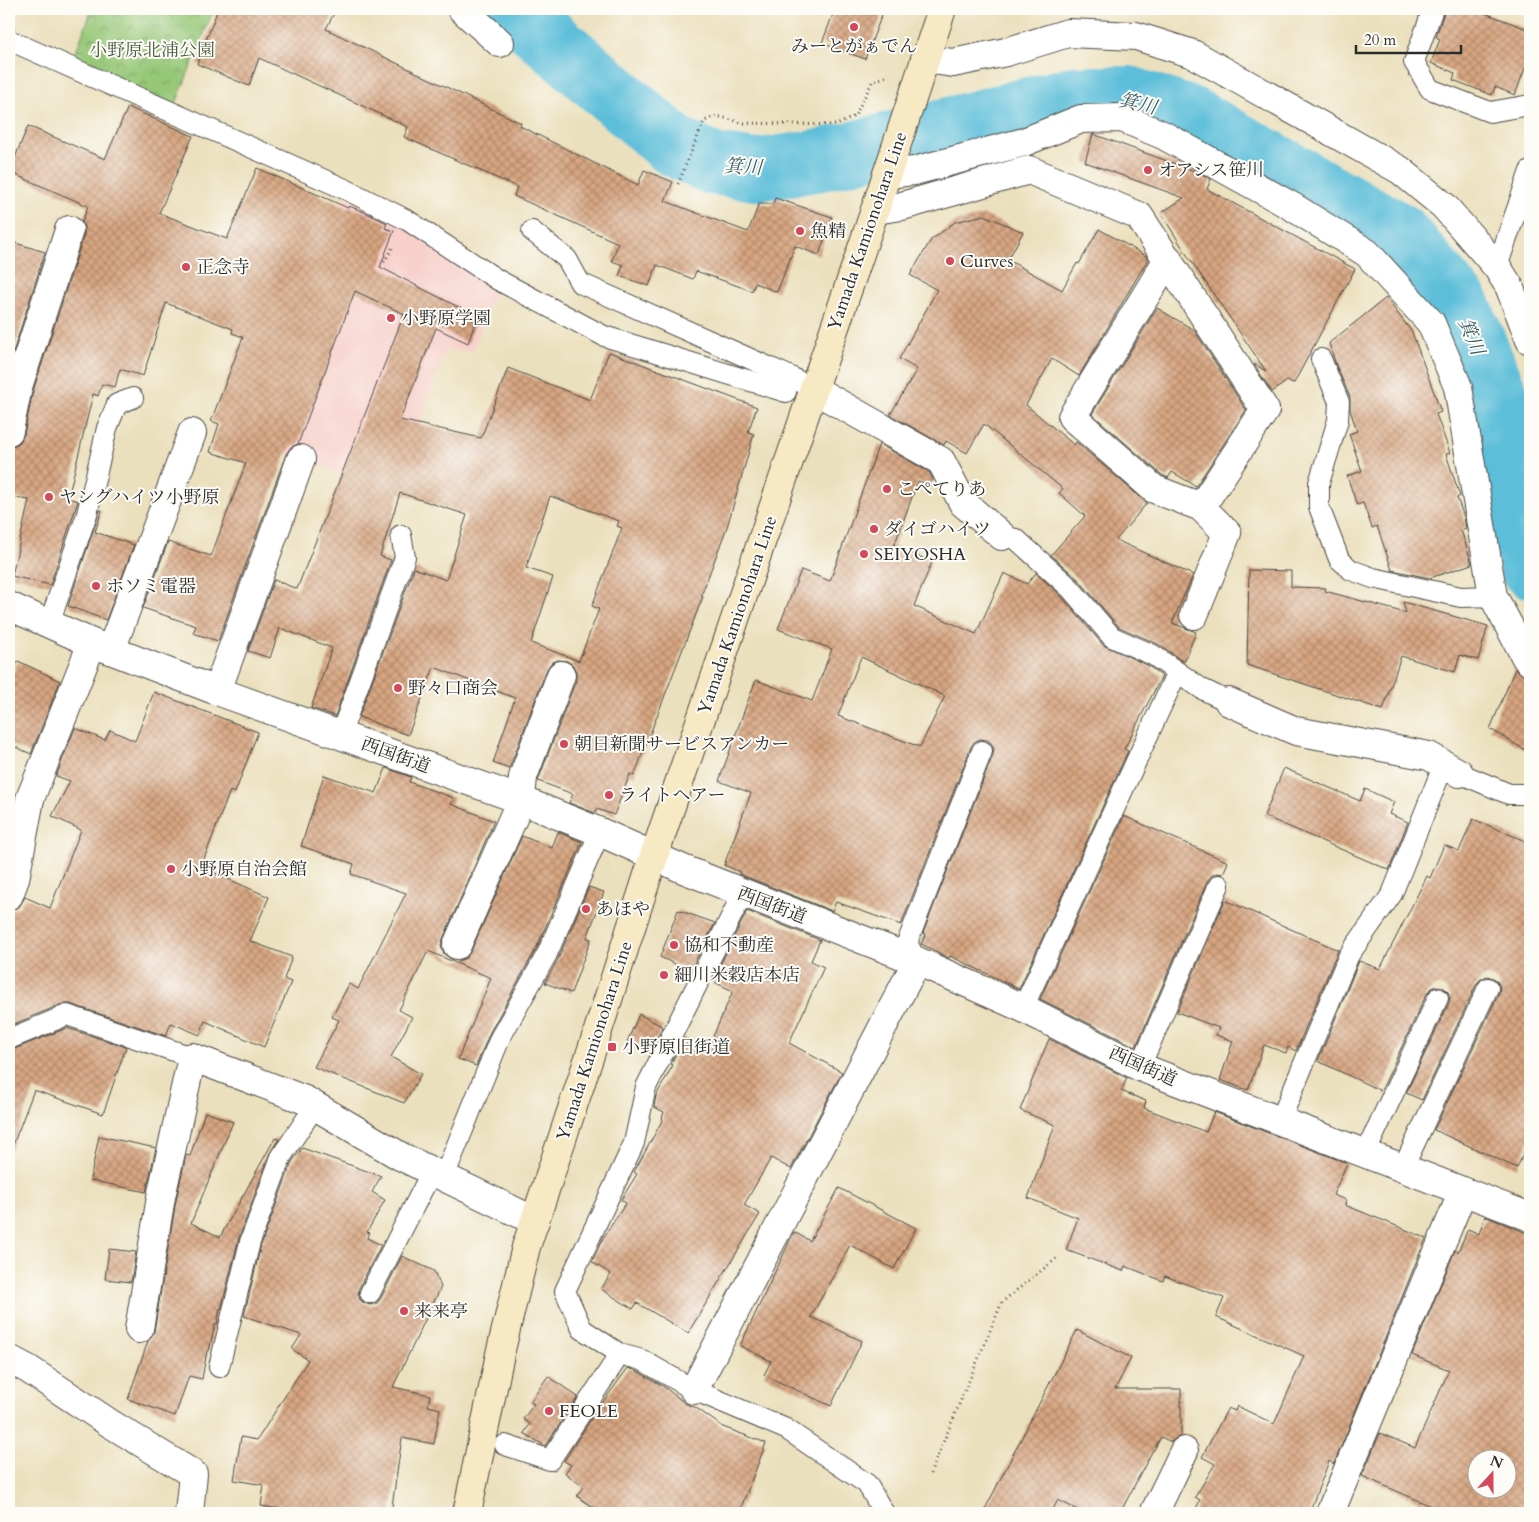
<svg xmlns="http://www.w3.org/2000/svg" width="1539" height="1522" viewBox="0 0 1539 1522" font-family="Cardo,'Noto Serif JP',serif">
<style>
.built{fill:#f7d0cb}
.park{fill:url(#park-crowns);stroke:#617a52}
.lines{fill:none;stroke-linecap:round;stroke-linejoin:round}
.river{stroke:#5bbed9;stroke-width:62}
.building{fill:url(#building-cross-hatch);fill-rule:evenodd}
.service-casing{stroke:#484641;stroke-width:22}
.minor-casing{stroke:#484641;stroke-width:30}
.secondary-casing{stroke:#484641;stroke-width:30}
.path{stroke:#484641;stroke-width:3;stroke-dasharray:1 4;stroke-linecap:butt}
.service{stroke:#fff;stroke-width:20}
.minor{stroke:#fff;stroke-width:28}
.secondary{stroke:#f7e9c3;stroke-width:28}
.poi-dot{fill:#d1495b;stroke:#fdfcf7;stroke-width:2}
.labels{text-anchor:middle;stroke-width:4;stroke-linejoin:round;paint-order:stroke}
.poi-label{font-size:18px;fill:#2b2b2b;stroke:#fdfcf7;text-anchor:start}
.park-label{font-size:18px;fill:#4b5a42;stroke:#fdfcf7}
.street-label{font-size:18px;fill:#2b2b2b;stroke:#fdfcf7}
.water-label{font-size:19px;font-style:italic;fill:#3c5e68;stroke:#fdfcf7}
</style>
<defs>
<pattern id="park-crowns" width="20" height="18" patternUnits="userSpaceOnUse" patternTransform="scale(1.25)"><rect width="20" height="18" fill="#97c878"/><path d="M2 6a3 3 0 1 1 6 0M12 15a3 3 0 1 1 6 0" fill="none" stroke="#7ba363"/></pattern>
<pattern id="building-cross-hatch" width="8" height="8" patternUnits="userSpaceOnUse" patternTransform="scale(1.25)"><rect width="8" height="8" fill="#d8a681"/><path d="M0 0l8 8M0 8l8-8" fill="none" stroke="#af876a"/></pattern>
</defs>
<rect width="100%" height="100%" fill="#fdfcf7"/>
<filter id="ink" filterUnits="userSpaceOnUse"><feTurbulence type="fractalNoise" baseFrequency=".02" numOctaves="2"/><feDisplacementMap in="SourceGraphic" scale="10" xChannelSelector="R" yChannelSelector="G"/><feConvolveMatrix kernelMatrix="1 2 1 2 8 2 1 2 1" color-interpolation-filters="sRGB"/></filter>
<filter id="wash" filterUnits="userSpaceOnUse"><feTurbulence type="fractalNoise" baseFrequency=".0096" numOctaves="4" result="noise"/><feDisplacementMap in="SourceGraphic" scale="20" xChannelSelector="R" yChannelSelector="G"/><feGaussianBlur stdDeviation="1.12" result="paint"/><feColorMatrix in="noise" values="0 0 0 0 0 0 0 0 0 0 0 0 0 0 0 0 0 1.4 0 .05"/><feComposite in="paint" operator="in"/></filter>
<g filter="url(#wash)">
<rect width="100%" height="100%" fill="#ebe0bd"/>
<polygon class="built" points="344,195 402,224 497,286 473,351 446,350 397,482 345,475 252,440"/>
<polygon class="park" points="92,9 214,9 175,106 73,59"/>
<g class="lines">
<polyline class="river" points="514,9 674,146 713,164 756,170 821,160 1073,97 1129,97 1192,118 1398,233 1460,306 1497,395 1530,567"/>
</g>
<g id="blocks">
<g class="building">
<polygon points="218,9 336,9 326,29 521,123 520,126 638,185 644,170 673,182 665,201 748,232 759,204 773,204 775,198 832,217 819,255 795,246 777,292 755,283 752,291 696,271 693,279 657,265 649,286 619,276 623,265 612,261 618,243 514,196 517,187 404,137 408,127 259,58 249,86 197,64"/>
<polygon points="835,9 884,9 865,59 822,43"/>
<polygon points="1445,9 1474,9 1530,30 1530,55 1515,95 1495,87 1492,95 1453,80 1455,73 1431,63 1440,39 1436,37"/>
<path d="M 128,107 L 193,136 L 159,213 L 227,239 L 257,168 L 348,208 L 349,206 L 364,212 L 387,223 L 385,228 L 394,231 L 380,267 L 470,313 L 475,324 L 468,343 L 436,328 L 400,420 L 481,438 L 508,368 L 590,400 L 609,352 L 757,407 L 748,432 L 754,434 L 727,527 L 701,596 L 703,596 L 634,776 L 630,774 L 614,815 L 597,809 L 595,813 L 569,803 L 573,794 L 538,781 L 576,680 L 576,672 L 573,665 L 567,661 L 558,660 L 551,663 L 547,669 L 509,769 L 493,763 L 515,698 L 434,667 L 408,735 L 359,717 L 414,568 L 446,580 L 467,515 L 400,493 L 380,556 L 391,560 L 335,716 L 311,708 L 332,648 L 280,628 L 270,658 L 248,651 L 274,580 L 297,589 L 404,314 L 355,291 L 298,444 L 291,447 L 286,454 L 218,641 L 193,633 L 196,626 L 143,608 L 168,542 L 211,556 L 246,463 L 210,452 L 219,424 L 211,421 L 243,337 L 232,333 L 233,329 L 166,303 L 143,376 L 120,369 L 115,387 L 102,384 L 98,396 L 93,394 L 68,498 L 78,501 L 50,585 L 12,576 L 29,500 L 9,497 L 9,446 L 14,446 L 20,442 L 24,434 L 33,391 L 84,235 L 84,227 L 82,222 L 88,206 L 9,172 L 28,126 L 105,159 ZM 550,496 L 619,521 L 617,526 L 622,528 L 592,606 L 599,609 L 579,661 L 531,643 L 553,577 L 526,568 Z"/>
<polygon points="1093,134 1200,173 1211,179 1207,189 1355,269 1294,383 1287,381 1272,392 1254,364 1266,371 1187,255 1161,213 1184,198 1085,162"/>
<polygon points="984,215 1023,232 1008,260 1062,290 1077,263 1079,264 1099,229 1146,256 1148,259 1079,376 1052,359 1026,405 1074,445 1076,442 1147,503 1116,540 1193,575 1172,623 1196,632 1184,662 1158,644 1119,627 1079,580 1051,555 1085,516 1059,493 1063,489 984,424 967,453 946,441 944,445 890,415 917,369 899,359 937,290 910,275 931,240 955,222"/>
<polygon points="9,241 45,252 9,365"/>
<polygon points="1386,298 1412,332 1441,412 1436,414 1450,453 1446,454 1460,496 1457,498 1464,517 1466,528 1461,530 1472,564 1430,578 1392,570 1377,526 1372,528 1363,503 1357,505 1347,476 1362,471 1349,434 1357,431 1350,410 1350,397 1336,365 1329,343"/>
<polygon points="1157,308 1194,330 1246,410 1196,486 1172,472 1168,478 1162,475 1092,414"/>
<path d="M 879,444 L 929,472 L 933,479 L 930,486 L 918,481 L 894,546 L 932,562 L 914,606 L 976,634 L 1004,573 L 1027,584 L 1036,573 L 1061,596 L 1103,645 L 1147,665 L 1162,676 L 1124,749 L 1128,751 L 1019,989 L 950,956 L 949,958 L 921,944 L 926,934 L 923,933 L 993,755 L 994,749 L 991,743 L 987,740 L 980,739 L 974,742 L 971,747 L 901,925 L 836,902 L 832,911 L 739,874 L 740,872 L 724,865 L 751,793 L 719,781 L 746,706 L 756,680 L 812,701 L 832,649 L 778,629 L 801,570 L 830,581 ZM 861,657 L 945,696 L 920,747 L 838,716 Z"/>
<polygon points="100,510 102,510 95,532 134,545 106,620 68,606"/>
<polygon points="1249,570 1291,571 1291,587 1326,588 1325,591 1406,613 1403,602 1488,626 1478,660 1460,655 1455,672 1401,656 1383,710 1247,665"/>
<polygon points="18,661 60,681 31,754 9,744 9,682"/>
<polygon points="1515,669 1526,677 1530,677 1530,753 1490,729"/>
<polygon points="154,692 258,732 235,793 230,791 201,867 269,897 250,941 292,957 284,979 291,982 264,1047 205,1021 200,1035 171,1023 166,1036 70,1004 62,1004 9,1026 9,910 19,907 25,897 50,908 81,830 52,816 70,781 56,776 75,728 105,740 110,730 135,741"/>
<polygon points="386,768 411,777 409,782 454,798 451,804 494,821 443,939 441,946 444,954 451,959 458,961 466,958 471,951 522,836 552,848 558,832 582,842 536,949 490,1032 476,1066 458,1059 491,978 428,951 399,1010 412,1017 391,1057 421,1074 404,1103 314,1067 339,1020 332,1017 349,984 358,989 406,893 351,874 354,864 301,846 324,775 376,793"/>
<polygon points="1284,768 1360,801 1365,789 1394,802 1389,814 1408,822 1389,870 1264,816"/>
<polygon points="1124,816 1228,862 1223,874 1217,873 1212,875 1208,880 1136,1047 1040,999"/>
<polygon points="1473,819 1530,843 1530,1138 1517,1168 1434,1130 1499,993 1500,987 1497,981 1493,978 1487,976 1481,979 1477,983 1422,1100 1406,1093 1449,1003 1450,997 1448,992 1443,987 1437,986 1432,988 1427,993 1381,1091 1318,1061 1359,961 1380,969 1427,876 1430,878 1444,845 1459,851"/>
<polygon points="589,887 604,892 587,938 591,939 571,993 545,983 558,959"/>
<polygon points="1225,900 1338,950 1296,1051 1288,1047 1286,1053 1264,1045 1248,1090 1220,1080 1233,1041 1216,1035 1219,1028 1177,1012"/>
<polygon points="678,910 715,923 690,971 660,957"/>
<polygon points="747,911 820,940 811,961 824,967 789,1043 842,1072 791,1169 771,1158 744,1205 760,1214 688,1333 637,1303 633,1309 601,1289 611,1274 592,1262 603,1238 626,1203 621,1200 637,1174 634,1172 663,1119 662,1118 664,1112 654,1107 656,1096 673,1065 671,1064 684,1038 707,1050 733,991 712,981"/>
<polygon points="639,1014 663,1027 650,1053 627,1042"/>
<polygon points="67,1028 126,1047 103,1114 34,1090 11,1150 9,1150 9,1051"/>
<polygon points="1049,1039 1127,1078 1121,1091 1146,1101 1144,1108 1206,1132 1214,1112 1347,1163 1333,1195 1346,1200 1345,1205 1426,1238 1334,1464 1329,1461 1309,1513 1194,1513 1200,1500 1195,1497 1215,1464 1202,1457 1228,1408 1235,1411 1237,1406 1274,1424 1304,1356 1216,1317 1224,1298 1165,1276 1163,1281 1125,1266 1123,1271 1066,1250 1078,1218 1028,1198 1055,1125 1020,1110"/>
<polygon points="205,1112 233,1122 191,1223 220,1237 275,1138 279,1139 270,1153 239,1238 221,1309 220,1308 217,1324 215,1324 209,1351 207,1351 202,1379 189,1376 175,1416 128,1399 148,1341 154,1332 176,1200 186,1155 190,1156"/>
<polygon points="99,1136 156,1148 146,1192 90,1180"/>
<polygon points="302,1148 381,1176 372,1192 385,1200 367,1232 370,1233 367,1238 381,1245 359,1288 358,1294 360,1300 364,1303 370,1305 377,1303 381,1298 402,1256 434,1271 441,1287 393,1387 430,1395 428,1406 440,1409 434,1444 402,1438 391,1513 306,1513 261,1506 264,1485 234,1480 241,1437 257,1440 308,1360 292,1349 301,1335 244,1316 261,1245 292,1162"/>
<polygon points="839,1188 916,1228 894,1269 850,1245 811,1317 862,1341 831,1406 764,1375 771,1361 740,1346 794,1232 810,1241"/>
<path d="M 1485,1216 L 1524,1232 L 1530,1232 L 1530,1513 L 1447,1513 L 1362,1476 L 1380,1433 L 1415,1448 L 1449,1370 L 1412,1355 L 1455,1250 L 1458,1252 L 1468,1229 L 1479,1234 ZM 1476,1460 L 1506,1460 L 1506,1490 L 1476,1490 Z"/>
<polygon points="109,1249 136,1252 131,1282 105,1279"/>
<polygon points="1077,1330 1131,1358 1115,1389 1181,1389 1181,1436 1176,1438 1171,1442 1161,1437 1154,1450 1153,1450 1120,1513 1084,1513 1058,1500 1051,1513 983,1513"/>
<polygon points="628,1368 637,1371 663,1386 686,1404 695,1407 723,1427 766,1443 739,1513 601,1513 577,1496 584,1487 565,1473 571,1465 564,1461 597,1410"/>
<polygon points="548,1376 578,1397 545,1446 524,1433 530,1424 523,1419 534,1404 530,1402"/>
</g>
</g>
</g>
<g filter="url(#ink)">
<use href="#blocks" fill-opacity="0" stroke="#484641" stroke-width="1"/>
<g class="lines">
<g class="service-casing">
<g id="service">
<polyline points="1433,9 1414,62 1430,89 1490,112 1530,105"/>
<polyline points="9,40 347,190 407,220 498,280 604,336 786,392"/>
<polyline points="532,231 567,259 580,283 791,377 813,389"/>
<polyline points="1497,267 1530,171"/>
<polyline points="1321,359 1339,402 1338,420 1319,483 1319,507 1339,559 1351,570 1373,578 1461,597 1493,596"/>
<polyline points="1002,536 1016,539 1070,588 1112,637 1153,655 1202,689 1229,702"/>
<polyline points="49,624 87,514 107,428 117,404 133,398"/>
<polyline points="340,736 405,557 401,535"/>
<polyline points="1459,773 1509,794 1530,794"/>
<polyline points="743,893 646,1087 634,1143 565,1291 582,1329 620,1354 642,1360 694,1390 786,1429 867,1484 884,1513"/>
<polyline points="917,961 907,943 982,751"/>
<polyline points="1023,1008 1177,672"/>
<polyline points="9,1039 67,1015 192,1057"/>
<polyline points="1140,1067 1219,885"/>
<polyline points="1280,1121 1349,955 1392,894 1444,764"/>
<polyline points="1365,1154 1438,998"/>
<polyline points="1403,1168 1488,988"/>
<polyline points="444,1177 500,1038 547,954 600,832"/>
<polyline points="370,1293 432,1171"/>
<polyline points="219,1367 250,1242 281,1157 315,1106"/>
<polyline points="505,1445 550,1460 620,1354"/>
</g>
</g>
<g class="minor-casing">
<g id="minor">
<polyline points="462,9 500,43"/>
<polyline points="925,59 953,63 1006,52 1068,33 1136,36 1193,54 1400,170 1444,206 1497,267 1509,286 1530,340"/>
<polyline points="887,174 914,171 1024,142 1081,119 1122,118 1163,135 1293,207 1367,253 1431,323 1458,387 1493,596 1526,658 1530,662"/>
<polyline points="875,210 902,206 1029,170 1139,216 1265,410 1201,507"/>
<polyline points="1168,259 1072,417 1154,489 1201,507 1227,533 1194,615"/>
<polyline points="813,389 941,461 963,503 1002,536"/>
<polyline points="9,431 18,387 69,230"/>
<polyline points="9,606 92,643 217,691 521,800 600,832 683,869 917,961 1023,1008 1140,1067 1530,1217"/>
<polyline points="111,650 192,433"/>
<polyline points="217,691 301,459"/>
<polyline points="1229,702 1296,731 1429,756 1459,773"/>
<polyline points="9,895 15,879 30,799 92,643"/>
<polyline points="457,945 521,800 523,777 561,675"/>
<polyline points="139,1329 161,1197 192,1057 305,1100 400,1156 535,1221"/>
<polyline points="9,1359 28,1369 111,1424 193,1474 189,1513"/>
<polyline points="694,1390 917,961"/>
<polyline points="1154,1513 1184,1451"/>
<polyline points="1330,1513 1463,1191"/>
</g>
</g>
<g class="secondary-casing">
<polyline id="secondary" points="467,1513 500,1354 526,1247 595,1040 654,856 875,210 942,9"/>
</g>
<g class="path">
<polyline points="678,184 704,121 717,116 743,123 837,125 855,116 872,82 886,76"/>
<polyline points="384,262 394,245"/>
<polyline points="930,1474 1002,1302 1057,1258"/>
<polyline points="88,1513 158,1511"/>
</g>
<use href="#service" class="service"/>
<use href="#minor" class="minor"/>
<use href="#secondary" class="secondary"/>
</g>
</g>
<g class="poi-dot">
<circle cx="854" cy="27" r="5"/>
<circle cx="1148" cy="170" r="5"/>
<circle cx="800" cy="231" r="5"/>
<circle cx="950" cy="261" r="5"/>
<circle cx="186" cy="267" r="5"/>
<circle cx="391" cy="318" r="5"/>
<circle cx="887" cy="489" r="5"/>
<circle cx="49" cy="497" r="5"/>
<circle cx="874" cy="529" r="5"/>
<circle cx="864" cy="554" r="5"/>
<circle cx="96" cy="586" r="5"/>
<circle cx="398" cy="688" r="5"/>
<circle cx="564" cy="744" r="5"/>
<circle cx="609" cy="795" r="5"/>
<circle cx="171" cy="869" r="5"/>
<circle cx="586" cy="909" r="5"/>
<circle cx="674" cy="945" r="5"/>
<circle cx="664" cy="975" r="5"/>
<rect x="607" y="1042" width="10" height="10" rx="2.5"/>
<circle cx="404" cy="1311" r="5"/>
<circle cx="549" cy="1411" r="5"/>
</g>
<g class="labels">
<g class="poi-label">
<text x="854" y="52" text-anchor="middle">みーとがぁでん</text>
<text x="1158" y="176">オアシス笹川</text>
<text x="810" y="237">魚精</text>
<text x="960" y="267">Curves</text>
<text x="196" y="273">正念寺</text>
<text x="401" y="324">小野原学園</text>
<text x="897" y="495">こぺてりあ</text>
<text x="59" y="503">ヤングハイツ小野原</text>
<text x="884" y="535">ダイゴハイツ</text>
<text x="874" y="560">SEIYOSHA</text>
<text x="106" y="592">ホソミ電器</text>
<text x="408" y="694">野々口商会</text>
<text x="574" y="750">朝日新聞サービスアンカー</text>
<text x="619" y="801">ライトヘアー</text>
<text x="181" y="875">小野原自治会館</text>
<text x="596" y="915">あほや</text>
<text x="684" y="951">協和不動産</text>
<text x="674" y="981">細川米穀店本店</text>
<text x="622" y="1053">小野原旧街道</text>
<text x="414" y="1317">来来亭</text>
<text x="559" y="1417">FEOLE</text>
</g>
<g class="park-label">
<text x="152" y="56">小野原北浦公園</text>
</g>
<g class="street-label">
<text transform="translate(867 231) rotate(-71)" y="6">Yamada Kamionohara Line</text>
<text transform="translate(737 615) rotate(-71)" y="6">Yamada Kamionohara Line</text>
<text transform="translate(396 755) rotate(20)" y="6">西国街道</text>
<text transform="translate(772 905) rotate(21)" y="6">西国街道</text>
<text transform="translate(594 1041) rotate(-72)" y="6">Yamada Kamionohara Line</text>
<text transform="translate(1143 1066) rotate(24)" y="6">西国街道</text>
</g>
<g class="water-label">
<text transform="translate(1138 103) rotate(13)" y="7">箕川</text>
<text transform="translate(743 166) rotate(3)" y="7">箕川</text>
<text transform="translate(1472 336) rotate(67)" y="7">箕川</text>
</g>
</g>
<rect width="1539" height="1522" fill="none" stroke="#fdfcf7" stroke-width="30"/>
<g transform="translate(1492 1474) rotate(21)"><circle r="24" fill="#fdfcf7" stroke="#a9a8a5"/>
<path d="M0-4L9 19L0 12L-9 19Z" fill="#d1495b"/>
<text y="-8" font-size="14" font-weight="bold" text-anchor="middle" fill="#2b2b2b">N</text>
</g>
<path d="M1356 45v8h105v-8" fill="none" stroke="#2b2b2b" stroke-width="2.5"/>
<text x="1364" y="45" font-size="15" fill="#2b2b2b" stroke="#fdfcf7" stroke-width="4" paint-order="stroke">20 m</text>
</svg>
